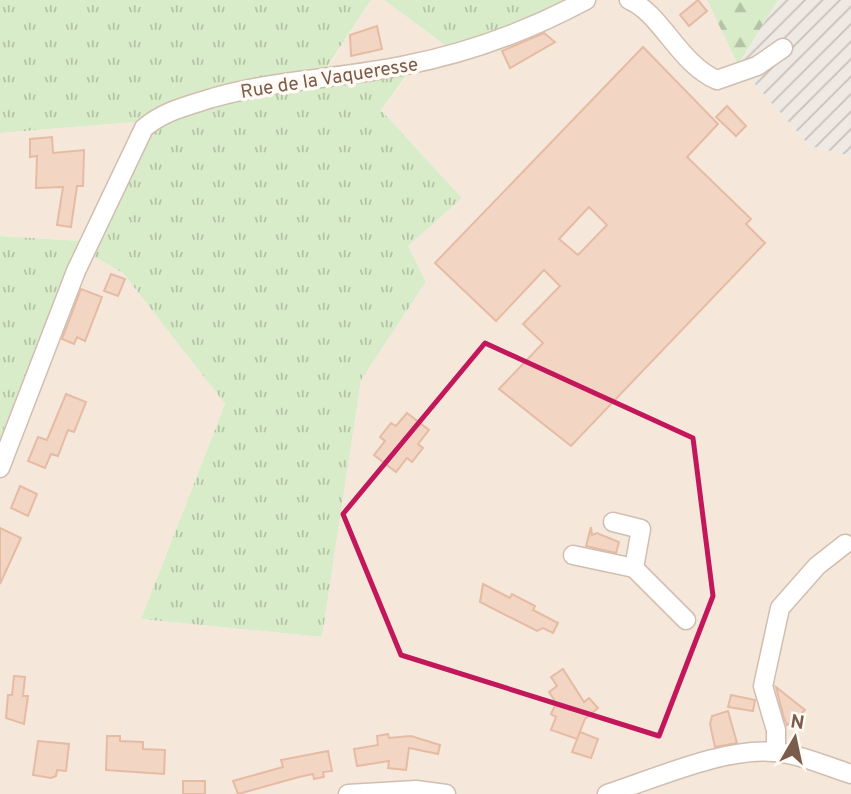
<svg xmlns="http://www.w3.org/2000/svg" width="851" height="794" viewBox="0 0 851 794" font-family="Overpass,sans-serif">
<style>
.residential{fill:#f5e8da}
.industrial{fill:url(#industrial-furrows)}
.grass{fill:url(#grass-tufts)}
.forest{fill:url(#forest-firs)}
.building{fill:#f3d5c3;stroke:#e6bba3;stroke-width:2;fill-rule:evenodd}
.lines{fill:none;stroke-linecap:round;stroke-linejoin:round}
.minor-casing{stroke:#d1beb0;stroke-width:21}
.minor{stroke:#fff;stroke-width:18}
.marked{fill:none;stroke:#c2185b;stroke-width:5;stroke-linejoin:round}
.labels{text-anchor:middle;stroke-width:7;stroke-linejoin:round;paint-order:stroke}
.street-label{font-size:19px;fill:#7a5c4d;stroke:#fffaf3}
</style>
<defs>
<pattern id="industrial-furrows" width="10" height="10" patternUnits="userSpaceOnUse" patternTransform="scale(1.75)"><rect width="10" height="10" fill="#efe9e4"/><path d="M-1 1l2-2M0 10L10 0M9 11l2-2" fill="none" stroke="#c7c0bb"/></pattern>
<pattern id="grass-tufts" width="24" height="20" patternUnits="userSpaceOnUse" patternTransform="scale(1.75)"><rect width="24" height="20" fill="#d8ecc9"/><path d="M3 7l-1-3M5 7V3M7 7l1-3M15 17l-1-3M17 17v-4M19 17l1-3" fill="none" stroke="#b4c2a5"/></pattern>
<pattern id="forest-firs" width="22" height="20" patternUnits="userSpaceOnUse" patternTransform="scale(1.75)"><rect width="22" height="20" fill="#d8ecc9"/><path d="M5 1l3.5 6h-7zM16 11l3.5 6h-7z" fill="#b4c2a5"/></pattern>
</defs>
<rect width="100%" height="100%" fill="#fdf6ec"/>
<polygon class="residential" points="371,0 384,0 449,48 571,0 707,0 738,65 810,146 851,156 851,794 0,794 0,441 81,241 0,236 0,133 136,122 90,254 123,273 225,404 141,619 322,637 361,380 426,282 407,246 462,198 381,110 409,73 325,71"/>
<polygon class="industrial" points="778,0 851,0 851,156 810,146 738,65"/>
<g class="grass">
<polygon points="0,0 371,0 325,70 409,72 381,110 462,198 408,246 426,282 361,380 322,637 141,619 225,404 123,273 90,254 136,122 0,133"/>
<polygon points="384,0 571,0 525,25 449,48"/>
<polygon points="0,236 82,241 0,441"/>
</g>
<polygon class="forest" points="707,0 778,0 738,65"/>
<g class="building">
<polygon points="698,0 707,11 689,26 680,15"/>
<polygon points="377,26 382,49 351,56 350,35"/>
<polygon points="544,33 555,42 510,68 502,51"/>
<path d="M 643,47 L 718,124 L 687,157 L 751,219 L 746,224 L 765,243 L 571,446 L 499,389 L 543,343 L 523,324 L 560,286 L 544,270 L 496,321 L 435,263 ZM 589,207 L 607,225 L 578,255 L 559,239 Z"/>
<polygon points="727,106 746,126 736,136 716,117"/>
<polygon points="52,137 53,153 84,150 83,186 77,186 71,227 57,225 63,187 36,188 37,156 30,157 30,139"/>
<polygon points="111,274 125,279 118,296 104,291"/>
<polygon points="81,289 102,297 85,341 77,337 74,344 62,339"/>
<polygon points="66,394 86,402 74,432 68,430 58,456 51,454 45,468 28,461 38,437 47,440"/>
<polygon points="407,413 429,430 418,444 423,448 412,462 407,458 396,472 374,455 385,441 380,437 391,423 396,426"/>
<polygon points="20,486 37,494 28,516 11,508"/>
<polygon points="591,527 592,535 597,533 619,542 616,553 586,546"/>
<polygon points="0,528 21,538 0,584"/>
<polygon points="483,584 510,598 512,594 535,606 533,610 558,623 553,633 543,628 537,631 480,602"/>
<polygon points="563,669 584,702 589,698 598,708 585,719 577,739 551,730 556,717 551,714 556,703 549,692 557,686 551,677"/>
<polygon points="14,676 25,677 23,696 28,696 24,724 6,718 8,695 12,695"/>
<polygon points="776,687 805,710 787,725 784,718"/>
<polygon points="731,695 755,700 753,711 728,707"/>
<polygon points="728,711 737,743 715,747 710,724 712,716"/>
<polygon points="580,732 598,739 591,758 572,752"/>
<polygon points="388,734 389,738 411,736 440,745 438,754 409,748 406,770 388,768 389,761 357,766 354,749 378,745 377,736"/>
<polygon points="107,736 120,736 120,741 143,742 143,749 165,750 164,774 106,770"/>
<polygon points="38,741 69,744 66,771 57,770 56,776 51,778 33,775"/>
<polygon points="328,751 332,771 323,772 324,777 314,779 313,774 299,777 238,794 233,781 283,767 281,760"/>
<rect x="183" y="781" width="22" height="13"/>
</g>
<g class="lines">
<g class="minor-casing">
<g id="minor">
<path d="M 629,0 C 661,13 679,64 717,80 L 757,66 L 783,48"/>
<path d="M 0,468 L 76,271 L 144,128 C 164,111 187,106 212,98 C 279,79 339,79 406,65 C 468,53 530,30 586,0"/>
<polyline points="613,522 641,529 634,568"/>
<polyline points="573,555 634,568 686,620"/>
<polyline points="776,752 776,730 763,686 780,608 817,566 845,544"/>
<polyline points="348,794 416,790 446,794"/>
<path d="M 607,794 C 654,779 725,747 774,752 C 800,754 826,766 851,774"/>
</g>
</g>
<use href="#minor" class="minor"/>
</g>
<path class="marked" d="M 485,343 L 693,438 L 713,596 L 659,736 L 401,655 L 343,514 Z"/>
<g class="labels">
<g class="street-label">
<text transform="translate(329 77) rotate(-9)" y="7">Rue de la Vaqueresse</text>
</g>
</g>
<g transform="translate(795 738) rotate(9)" stroke="#fffaf3" stroke-width="5" paint-order="stroke">
<path d="M0-5L12 26L0 18L-12 26Z" fill="#7a5c4d"/>
<text y="-10" font-size="19" font-weight="bold" text-anchor="middle" fill="#7a5c4d">N</text>
</g>
</svg>
